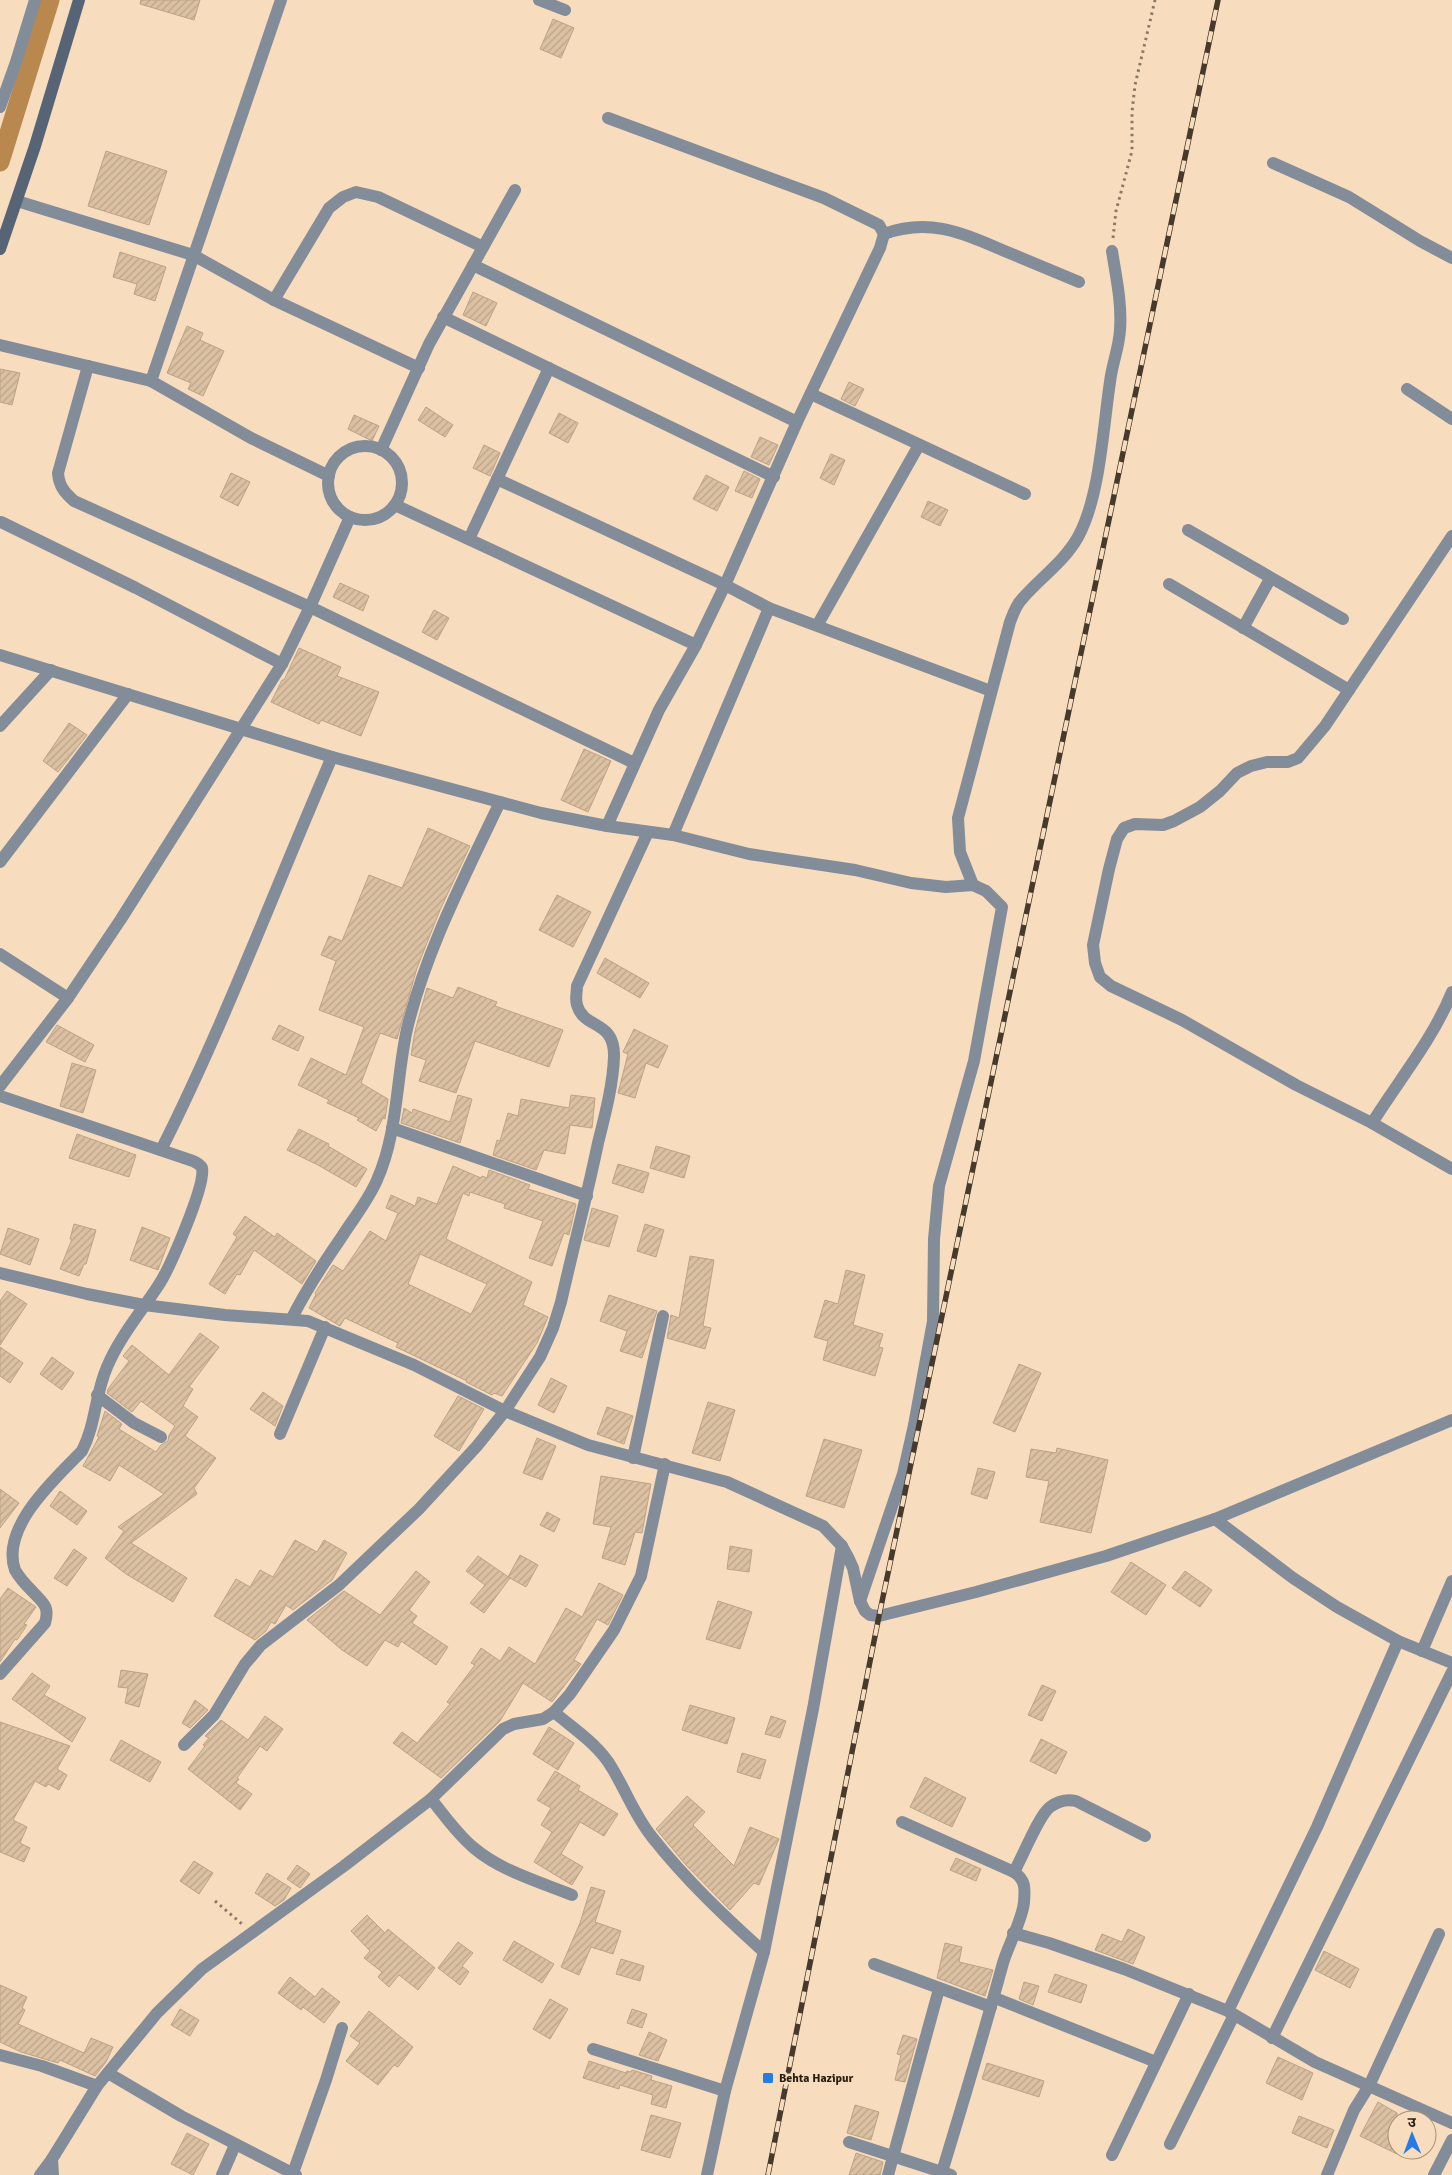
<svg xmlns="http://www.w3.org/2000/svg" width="1452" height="2175" viewBox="0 0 1452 2175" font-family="Signika,'Noto Sans Devanagari',sans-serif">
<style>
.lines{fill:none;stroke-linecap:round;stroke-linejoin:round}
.canal{stroke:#b8884f;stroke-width:19}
.building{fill:url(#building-hatch);stroke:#bda386;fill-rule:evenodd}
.path{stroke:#8c7965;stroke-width:3;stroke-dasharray:2.5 4;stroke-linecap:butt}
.street{stroke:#838c99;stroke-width:12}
.secondary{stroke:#566476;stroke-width:12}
.rail-casing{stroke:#463a2c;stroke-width:5.5}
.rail{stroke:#f8dcbe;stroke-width:4;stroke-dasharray:11;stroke-linecap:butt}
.poi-dot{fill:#257ce6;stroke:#f8dcbe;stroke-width:2}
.labels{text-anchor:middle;stroke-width:5;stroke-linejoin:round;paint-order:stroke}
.poi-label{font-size:12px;font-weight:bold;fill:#271d12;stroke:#f8dcbe;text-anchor:start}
</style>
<defs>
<pattern id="building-hatch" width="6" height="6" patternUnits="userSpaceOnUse" patternTransform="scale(1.25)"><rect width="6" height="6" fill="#dbc0a2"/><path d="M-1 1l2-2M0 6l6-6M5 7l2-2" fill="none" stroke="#bca58a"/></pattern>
</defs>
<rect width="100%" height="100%" fill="#f8dcbe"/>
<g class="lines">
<polyline class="canal" points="0,162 50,0"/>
</g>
<g class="building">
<polygon points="141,0 200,0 194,20 140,4"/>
<polygon points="553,19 574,28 561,58 540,49"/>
<polygon points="106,151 167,171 149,225 88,206"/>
<polygon points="120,252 166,267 155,301 134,294 137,284 113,277"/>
<polygon points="473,292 497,303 486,326 463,315"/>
<polygon points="187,326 203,333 200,340 224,351 203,396 188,389 191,383 167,373"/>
<polygon points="0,369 20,373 12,405 0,402"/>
<polygon points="849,382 864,389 855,406 841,399"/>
<polygon points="426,407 453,425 445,437 418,420"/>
<polygon points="559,413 578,423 568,443 549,433"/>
<polygon points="354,415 379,426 372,441 348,429"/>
<polygon points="760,437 778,445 769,465 751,457"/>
<polygon points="484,445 500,453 490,476 473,468"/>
<polygon points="831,454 845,460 834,485 820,478"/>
<polygon points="744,471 760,479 752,498 735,491"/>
<polygon points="231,473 250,482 238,506 220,497"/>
<polygon points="706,475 729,487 717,511 693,499"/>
<polygon points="928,501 948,510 940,526 921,517"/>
<polygon points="340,583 369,596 363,611 333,597"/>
<polygon points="434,610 449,618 437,640 422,632"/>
<polygon points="299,648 341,667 337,676 379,692 361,736 321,720 319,724 271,702 282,680 284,680"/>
<polygon points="69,723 87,735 58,772 43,761"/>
<polygon points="584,749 611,761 588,812 561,800"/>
<polygon points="428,828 470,846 440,910 417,968 397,1039 380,1033 361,1083 388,1099 385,1119 383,1118 376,1131 357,1120 359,1118 327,1103 329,1100 298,1085 311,1058 346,1075 364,1027 319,1010 336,961 321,955 329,936 342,941 369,875 402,888"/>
<polygon points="557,895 591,912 573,947 539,930"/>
<polygon points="605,958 649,983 640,998 597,973"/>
<polygon points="458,987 497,1002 495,1006 563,1030 549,1067 475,1041 456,1093 419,1081 426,1060 411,1055 415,1031 427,988 453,998"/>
<polygon points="57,1025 94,1045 85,1062 46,1042"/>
<polygon points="279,1025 304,1037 298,1051 272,1039"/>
<polygon points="634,1029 668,1046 658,1068 646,1063 635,1098 618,1093 628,1054 623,1052"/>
<polygon points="72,1063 96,1070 83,1113 60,1106"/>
<polygon points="458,1095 472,1099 460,1143 401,1123 404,1108 412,1113 413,1109 450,1122"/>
<polygon points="571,1095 595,1098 592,1128 570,1125 565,1154 544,1150 536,1170 493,1155 497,1140 500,1141 508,1113 518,1116 521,1099 569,1108"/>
<polygon points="299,1129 329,1144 328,1146 367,1169 356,1187 318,1165 287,1150"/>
<polygon points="77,1134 136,1155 129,1177 69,1158"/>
<polygon points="656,1146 690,1156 684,1178 650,1168"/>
<polygon points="618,1164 649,1173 643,1193 612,1183"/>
<path d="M 453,1166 L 481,1178 L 482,1176 L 487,1178 L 489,1170 L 530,1185 L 528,1189 L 576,1204 L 569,1235 L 564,1233 L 552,1266 L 529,1258 L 543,1221 L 504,1208 L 505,1204 L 470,1192 L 469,1196 L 463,1193 L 446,1239 L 532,1282 L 523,1305 L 548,1317 L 537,1343 L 502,1396 L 494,1393 L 492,1395 L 466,1382 L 467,1381 L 396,1347 L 398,1343 L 345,1318 L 340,1326 L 309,1308 L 316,1294 L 315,1293 L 333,1265 L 343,1271 L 370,1231 L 386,1241 L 398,1213 L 386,1208 L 391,1195 L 415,1206 L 418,1197 L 437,1204 ZM 420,1254 L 487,1284 L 471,1314 L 408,1284 Z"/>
<polygon points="592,1208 618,1216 609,1247 584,1240"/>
<polygon points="245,1216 275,1237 277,1233 316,1261 302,1284 254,1250 240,1275 237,1274 225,1294 209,1284 237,1237 233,1234"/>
<polygon points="74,1224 96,1230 86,1264 84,1264 79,1276 60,1269 72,1239 70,1239"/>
<polygon points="645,1224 664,1230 656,1257 637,1251"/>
<polygon points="142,1227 170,1238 158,1270 130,1260"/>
<polygon points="8,1228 39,1239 30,1265 0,1254"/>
<polygon points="690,1256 714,1260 703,1326 711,1328 705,1349 667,1338 671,1315 679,1318"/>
<polygon points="846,1270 865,1275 853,1325 883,1334 879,1347 883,1348 875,1376 823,1360 828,1341 814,1337 825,1300 838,1304"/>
<polygon points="7,1291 27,1304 0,1345 0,1301"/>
<polygon points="609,1295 657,1311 642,1358 620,1351 627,1331 600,1321"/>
<polygon points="200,1333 219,1347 189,1387 193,1389 183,1406 198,1417 185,1436 216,1458 194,1488 197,1494 131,1543 187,1578 173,1602 126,1574 105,1558 124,1531 118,1527 164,1494 119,1465 110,1481 83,1466 99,1437 97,1436 105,1411 122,1424 119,1429 156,1452 161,1445 168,1441 169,1435 175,1426 141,1401 132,1412 107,1393 108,1389 129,1361 123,1356 132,1345 169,1375"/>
<polygon points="0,1347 23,1363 10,1383 0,1376"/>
<polygon points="52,1357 74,1373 62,1390 40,1374"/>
<polygon points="1019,1364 1041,1373 1015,1432 993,1423"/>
<polygon points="551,1378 567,1386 554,1413 538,1405"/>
<polygon points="263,1392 283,1406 275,1426 250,1409"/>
<polygon points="458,1396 484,1409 459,1451 434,1436"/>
<polygon points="708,1402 735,1410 720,1461 692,1453"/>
<polygon points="607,1407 633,1416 624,1444 597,1434"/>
<polygon points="537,1438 556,1446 542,1480 523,1473"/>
<polygon points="824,1439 862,1450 844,1508 806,1496"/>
<polygon points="1057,1448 1108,1460 1091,1533 1040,1522 1049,1481 1026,1477 1031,1449 1056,1453"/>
<polygon points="978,1468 995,1472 987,1499 971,1494"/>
<polygon points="601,1476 651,1484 642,1533 635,1532 625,1565 602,1558 611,1527 593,1524"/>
<polygon points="0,1489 19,1503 0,1528"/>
<polygon points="60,1491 87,1511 77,1525 50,1506"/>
<polygon points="547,1512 560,1519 554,1532 540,1525"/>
<polygon points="295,1540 317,1552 324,1540 347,1553 332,1580 293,1610 286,1605 275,1624 271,1622 266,1631 255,1640 214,1616 236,1579 250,1587 260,1570 273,1577"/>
<polygon points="730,1546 752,1550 749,1572 727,1569"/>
<polygon points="74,1549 87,1558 67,1586 54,1578"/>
<polygon points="520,1555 538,1565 526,1587 508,1577"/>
<polygon points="478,1556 510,1578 484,1613 470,1603 485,1585 466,1571"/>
<polygon points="1131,1562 1166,1585 1146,1615 1111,1592"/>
<polygon points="416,1571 430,1582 409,1610 417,1616 412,1623 448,1647 436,1665 401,1641 398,1647 385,1640 367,1666 342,1650 307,1620 344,1591 380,1615"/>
<polygon points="1185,1571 1212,1590 1200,1607 1172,1588"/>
<polygon points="599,1583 623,1595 608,1625 597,1619 574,1660 581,1664 552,1702 523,1683 500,1721 441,1778 393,1743 402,1732 417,1743 450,1704 447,1702 475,1665 471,1663 481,1648 500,1661 509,1647 535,1664 566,1608 582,1617"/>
<polygon points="8,1588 36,1607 24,1624 27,1625 17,1640 15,1639 0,1662 0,1599"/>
<polygon points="718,1601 752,1612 740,1649 706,1639"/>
<polygon points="121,1670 148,1674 139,1707 125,1703 128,1688 118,1687"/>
<polygon points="32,1673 50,1686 44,1695 86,1718 72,1742 12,1699"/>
<polygon points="1042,1685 1056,1691 1042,1721 1028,1715"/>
<polygon points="195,1700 208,1710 190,1728 182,1723"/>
<polygon points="690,1705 735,1718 727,1744 682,1730"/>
<polygon points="265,1716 283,1729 267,1751 260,1746 237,1778 239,1779 236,1783 252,1794 240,1810 188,1769 205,1746 203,1745 209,1738 205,1736 221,1720 248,1740"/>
<polygon points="771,1716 786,1721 780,1738 765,1734"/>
<polygon points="0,1722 70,1746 57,1769 67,1775 59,1790 48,1784 46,1787 35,1781 13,1820 27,1827 20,1843 30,1848 24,1862 0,1852"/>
<polygon points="549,1727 574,1743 558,1770 533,1754"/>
<polygon points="1041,1739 1067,1752 1056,1774 1030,1761"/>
<polygon points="121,1740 161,1762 150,1782 110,1760"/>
<polygon points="742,1753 766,1760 760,1779 737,1772"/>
<polygon points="555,1771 580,1786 578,1790 618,1814 604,1836 580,1822 561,1854 583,1867 572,1885 534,1862 552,1832 541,1825 551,1808 537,1800"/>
<polygon points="925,1777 966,1798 952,1827 910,1807"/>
<polygon points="687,1796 705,1812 693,1825 734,1866 750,1827 779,1839 759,1885 754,1883 730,1910 686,1865 656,1829"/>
<polygon points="956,1858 981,1869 976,1881 950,1870"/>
<polygon points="194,1861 213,1873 199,1894 180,1881"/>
<polygon points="297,1865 310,1874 300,1888 287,1879"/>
<polygon points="267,1873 291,1888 284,1900 275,1906 255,1893"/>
<polygon points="591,1887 605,1891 595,1922 621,1931 613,1954 591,1947 579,1975 561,1967 580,1923"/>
<polygon points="367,1915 385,1933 388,1929 435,1968 418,1990 399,1975 389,1987 378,1977 382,1972 364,1958 370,1951 351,1931"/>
<polygon points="1128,1929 1145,1937 1133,1964 1095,1950 1102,1934 1122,1942"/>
<polygon points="514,1941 554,1964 542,1983 503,1960"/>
<polygon points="458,1942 473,1953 462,1966 469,1972 460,1985 438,1968"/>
<polygon points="945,1943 962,1947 959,1962 993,1970 985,1996 937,1978"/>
<polygon points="1324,1951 1359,1969 1350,1988 1315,1970"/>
<polygon points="621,1959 644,1966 640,1981 616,1974"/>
<polygon points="1055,1974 1087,1985 1081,2003 1048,1992"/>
<polygon points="290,1977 315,1997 322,1988 340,2002 324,2023 303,2007 301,2010 278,1993"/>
<polygon points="1024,1982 1039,1986 1033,2005 1019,1999"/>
<polygon points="0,1985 27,1997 22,2008 25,2010 18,2024 84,2053 91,2038 113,2047 106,2062 95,2076 60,2060 58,2063 21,2052 0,2042"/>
<polygon points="550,1999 568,2009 550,2039 533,2029"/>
<polygon points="180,2009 199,2020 190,2036 171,2025"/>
<polygon points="632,2009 647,2014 642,2028 627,2023"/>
<polygon points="369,2011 413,2047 398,2067 394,2065 378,2085 346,2061 360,2043 350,2036"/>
<polygon points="649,2032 667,2040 658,2061 639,2055"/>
<polygon points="903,2035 917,2039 905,2082 895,2080 901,2055 897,2054"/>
<polygon points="1278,2057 1313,2073 1302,2100 1266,2083"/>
<polygon points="589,2061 626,2073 627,2071 631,2072 632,2070 652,2076 651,2080 672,2086 666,2108 651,2104 653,2095 620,2085 619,2089 583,2078"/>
<polygon points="987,2063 1044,2081 1039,2097 982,2079"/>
<polygon points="1378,2102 1397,2113 1397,2154 1360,2136"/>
<polygon points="855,2105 879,2112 871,2140 847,2133"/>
<polygon points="651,2115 681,2123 670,2158 641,2150"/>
<polygon points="1299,2116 1334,2130 1327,2148 1292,2133"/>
<polygon points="187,2133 209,2144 193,2175 171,2164"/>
<polygon points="856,2153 883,2162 880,2175 849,2175"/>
</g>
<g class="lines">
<g class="path">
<polyline points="1113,238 1116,211 1132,151 1132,112 1135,85 1155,0"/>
<polyline points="215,1901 242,1924"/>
</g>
<g class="street">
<polyline points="539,0 565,10"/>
<polyline points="0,107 16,62 35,0"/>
<polyline points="1273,163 1349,197 1420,241 1452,258"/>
<polyline points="17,201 193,255 274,300 419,368"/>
<path d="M 884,234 C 931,217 964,234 1007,252 C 1031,262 1055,272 1079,282"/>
<polyline points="473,265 797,422"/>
<polyline points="274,300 329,208 343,197 356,192 378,197 483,247"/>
<polyline points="443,317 774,477"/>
<polyline points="0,345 151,381 251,438 329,476"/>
<path d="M 88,366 L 58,473 C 59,486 64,492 74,501 L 310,607 L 634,763"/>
<polyline points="151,381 281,0"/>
<polyline points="1407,389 1452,419"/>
<polyline points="811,394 1025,494"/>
<circle cx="365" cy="483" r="37"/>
<polyline points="381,450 429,344 515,190"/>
<polyline points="497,479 725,585 769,608 991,691"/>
<polyline points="395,505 696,645"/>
<polyline points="1,522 136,588 282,664"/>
<polyline points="1188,530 1343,619"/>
<polyline points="1452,536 1325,726 1298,758 1288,762 1267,762 1251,766 1237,773 1220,791 1200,807 1174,821 1163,825 1135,824 1124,828 1117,839 1109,869 1093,945 1095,963 1100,977 1111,986 1182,1020 1296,1085 1372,1123 1452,1169"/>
<polyline points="469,539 549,368"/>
<polyline points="1169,584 1349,690"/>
<polyline points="818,624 919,445"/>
<polyline points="1243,628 1270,579"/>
<polyline points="0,655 332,757 541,813 607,826 673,835 749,854 855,870 911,883 946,887 973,885 986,891 1002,907 974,1061 939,1186 934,1239 933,1321 914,1425 903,1474 860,1601"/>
<polyline points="0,726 51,670"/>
<polyline points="607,826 659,710 696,645 725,585 797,422 880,248 884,234 879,225 824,198 608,118"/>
<polyline points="673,835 769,608"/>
<polyline points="0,862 128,694"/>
<path d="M 973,885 L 960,852 L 958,818 L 1010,622 C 1013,614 1016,605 1022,599 C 1040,578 1064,562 1078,537 C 1100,497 1103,428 1110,382 C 1112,364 1119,348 1120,330 C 1122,303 1116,277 1112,251"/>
<polyline points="0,954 68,998"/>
<polyline points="0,1086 68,998 121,919 282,664 310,607 350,517"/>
<path d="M 0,1096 L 193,1161 C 197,1163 200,1164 202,1168 C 206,1185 169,1270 158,1286 C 141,1312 119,1338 107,1367 C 95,1394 96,1424 82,1451 C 56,1478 0,1527 15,1570 C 19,1577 26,1585 32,1591 C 43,1603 50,1606 45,1623 L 0,1674"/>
<path d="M 1372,1123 C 1399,1080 1433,1039 1452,992"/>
<polyline points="392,1128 587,1196"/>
<path d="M 161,1150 C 225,1023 275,888 332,757"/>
<polyline points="0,1273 87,1294 144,1305 225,1315 308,1321 414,1365 505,1411 588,1445 727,1482 823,1526 842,1546 848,1557 853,1568 860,1601 865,1611 870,1615 879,1616 976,1592 1106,1556 1215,1519 1452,1420"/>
<path d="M 292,1318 C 306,1290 323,1264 341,1238 C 353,1219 368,1201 377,1180 C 398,1133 396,1079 407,1029 C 426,950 465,876 500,802"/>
<polyline points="97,1395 134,1423 161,1437"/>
<polyline points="280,1434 325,1327"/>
<polyline points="633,1458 663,1316"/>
<polyline points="1215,1519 1293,1578 1337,1607 1398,1641 1452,1663"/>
<polyline points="1422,1651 1452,1581"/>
<path d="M 554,1712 C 574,1729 599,1745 612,1768 C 626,1791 635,1816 652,1837 C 686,1880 724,1916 764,1952"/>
<path d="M 184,1745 L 214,1715 L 245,1664 L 261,1645 L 339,1585 L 419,1509 L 477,1446 L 505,1411 L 540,1357 L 553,1328 L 561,1302 C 573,1249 587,1196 598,1143 C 605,1115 613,1085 614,1057 C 615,1019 584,1030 577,1005 C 575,999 577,992 577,986 L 648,832"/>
<path d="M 431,1799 C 445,1816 457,1834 474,1848 C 501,1871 540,1882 572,1895"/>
<path d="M 902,1822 L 1014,1872 C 1026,1880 1025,1889 1024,1902 C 1023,1918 1008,1946 1003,1963 C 984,2033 963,2103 942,2172"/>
<path d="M 1014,1872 C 1022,1858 1039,1815 1050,1807 C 1058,1801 1067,1799 1076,1801 L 1145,1836"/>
<polyline points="1013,1933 1049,1943 1124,1969 1228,2011 1315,2062 1452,2123"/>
<polyline points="874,1964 991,2007"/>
<polyline points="995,1998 1156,2062"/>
<polyline points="1228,2011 1317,1827 1398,1641"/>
<polyline points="1272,2038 1452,1672"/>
<polyline points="593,2049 725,2091"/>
<polyline points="0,2055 42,2066 97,2086"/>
<polyline points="108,2073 181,2116 296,2175"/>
<polyline points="849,2142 951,2175"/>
<polyline points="1170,2144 1234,2015"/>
<polyline points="1112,2155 1189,1994"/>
<polyline points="293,2173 326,2080 342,2028"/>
<polyline points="40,2175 52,2159"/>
<polyline points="53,2175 52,2159 97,2086 157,2013 202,1969 344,1866 431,1799 503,1729 514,1724 543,1719 554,1712 570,1694 614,1630 641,1576 665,1464"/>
<polyline points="222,2175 235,2145"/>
<polyline points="707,2175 725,2091 764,1952 813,1709 842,1546"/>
<polyline points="888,2175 939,1989"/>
<polyline points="1327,2175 1354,2110 1369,2086 1439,1934"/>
<polyline points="1434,2175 1452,2140"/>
</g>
<polyline class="secondary" points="0,249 35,146 79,0"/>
<g class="rail-casing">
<polyline id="rail" points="768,2175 879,1616 1218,0"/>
</g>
<use href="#rail" class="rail"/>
</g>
<rect class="poi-dot" x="762" y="2072" width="12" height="12" rx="2.5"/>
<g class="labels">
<g class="poi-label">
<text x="779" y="2082">Behta Hazipur</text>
</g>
</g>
<g transform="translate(1412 2135) rotate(359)"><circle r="24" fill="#f8dcbe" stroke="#a49079"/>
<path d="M0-4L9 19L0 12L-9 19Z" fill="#257ce6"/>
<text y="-8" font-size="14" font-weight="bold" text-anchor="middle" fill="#271d12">उ</text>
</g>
</svg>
